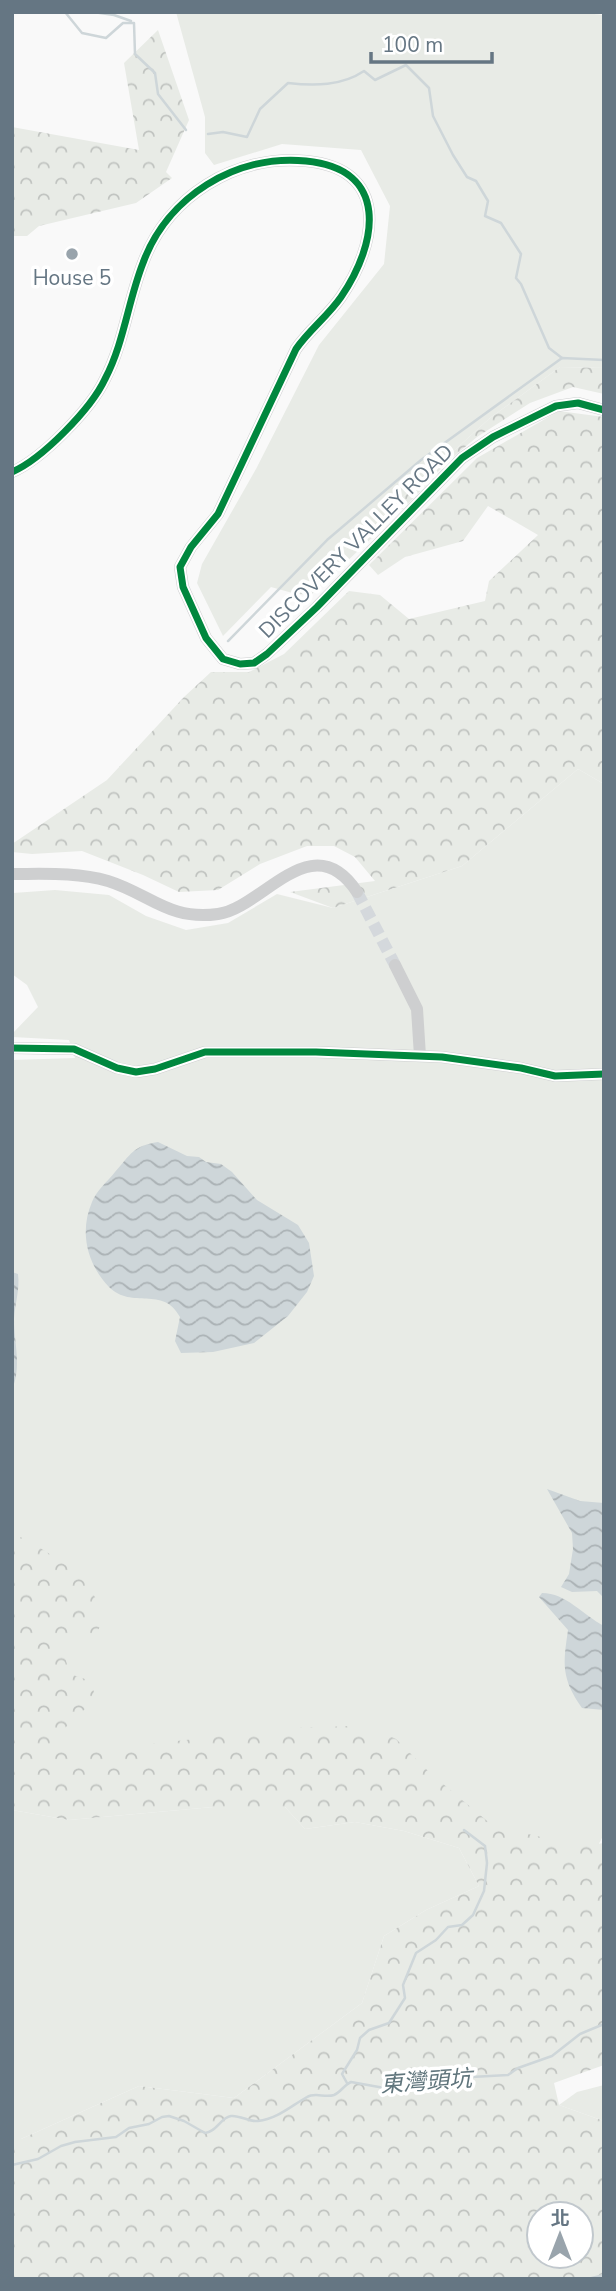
<svg xmlns="http://www.w3.org/2000/svg" width="616" height="2291" viewBox="0 0 616 2291" font-family="'Nunito Sans','Noto Sans TC',sans-serif">
<style>
.green{fill:#e8ebe6}
.forest{fill:url(#forest-crowns);fill-rule:evenodd}
.water{fill:url(#water-waves)}
.lines{fill:none;stroke-linecap:round;stroke-linejoin:round}
.stream{stroke:#ced6d9;stroke-width:2.5}
.minor-tunnel{stroke:#d4d8dc;stroke-width:12;stroke-dasharray:12 6;stroke-linecap:butt}
.minor{stroke:#cecfd0;stroke-width:12}
.cycleway-casing{stroke:#fff;stroke-width:11}
.cycleway{stroke:#00873e;stroke-width:7}
.poi-dot{fill:#99a4ac;stroke:#fff;stroke-width:2.5}
.labels{text-anchor:middle;stroke-width:7;stroke-linejoin:round;paint-order:stroke}
.poi-label{font-size:21px;fill:#657683;stroke:#fff}
.street-label{font-size:21px;fill:#657683;stroke:#fff}
.water-label{font-size:23px;font-style:italic;fill:#60757c;stroke:#fff}
</style>
<defs>
<pattern id="forest-crowns" width="20" height="18" patternUnits="userSpaceOnUse" patternTransform="scale(1.75)"><rect width="20" height="18" fill="#e8ebe6"/><path d="M2 6a3 3 0 1 1 6 0M12 15a3 3 0 1 1 6 0" fill="none" stroke="#c0c3c0"/></pattern>
<pattern id="water-waves" width="16" height="10" patternUnits="userSpaceOnUse" patternTransform="scale(1.75)"><rect width="16" height="10" fill="#ced6d9"/><path d="M0 5q4-4 8 0t8 0" fill="none" stroke="#abb2b5"/></pattern>
</defs>
<rect width="100%" height="100%" fill="#f9f9f9"/>
<g class="green">
<polygon points="176,12 575,12 604,15 604,368 560,367 490,418 296,594 271,587 223,636 197,583 202,564 256,469 319,345 384,264 390,206 361,150 282,144 214,165 205,153 205,117"/>
<polygon points="578,769 604,784 604,1834 592,1857 103,1766 12,1739 12,1060 75,1058 69,1040 12,1037 12,1034 38,1007 27,985 12,974 13,893 55,890 109,895 146,916 186,930 228,923 277,894 333,908 462,866"/>
<polygon points="213,1807 285,1807 305,1829 355,1822 404,1831 459,1848 479,1886 426,1910 384,1936 362,2003 234,2098 139,2086 21,2139 12,2139 12,1810 69,1820"/>
<polygon points="604,2085 604,2121 559,2105 577,2092"/>
</g>
<g class="forest">
<polygon points="158,30 189,120 166,172 172,178 136,203 39,226 27,236 12,236 12,127 139,150 124,63"/>
<polygon points="560,367 604,368 604,394 573,387 530,403 477,437 447,462 409,503 311,595 296,594 490,418"/>
<polygon points="559,411 604,417 604,784 578,769 462,866 333,908 290,892 375,881 355,857 334,846 307,846 260,864 218,890 179,892 143,875 82,851 32,854 12,852 12,844 107,780 184,697 211,672 249,672 284,654 349,591 380,595 409,619 485,601 489,581 538,535 488,506 463,541 405,557 378,575 369,565 477,458"/>
<path d="M 12,1533 C 38,1545 78,1569 93,1593 C 97,1601 100,1611 103,1620 L 94,1639 L 71,1634 L 63,1651 L 70,1674 L 91,1681 L 96,1700 L 73,1719 L 60,1734 L 77,1749 L 104,1749 L 295,1728 L 350,1726 L 377,1730 L 396,1739 L 429,1772 L 493,1826 L 581,1846 L 604,1843 L 604,2065 L 554,2083 L 559,2105 L 604,2121 L 604,2279 L 12,2279 L 12,2139 L 21,2139 L 139,2086 L 234,2098 L 362,2003 L 384,1936 L 426,1910 L 479,1886 L 459,1848 L 404,1831 L 355,1822 L 305,1829 L 285,1807 L 213,1807 L 69,1820 L 12,1810 ZM 581,2214 L 581,2256 L 539,2256 L 539,2214 Z"/>
</g>
<g class="water">
<path d="M 158,1142 L 187,1156 L 199,1157 L 206,1162 L 221,1164 L 232,1172 L 257,1200 L 298,1225 L 309,1243 L 314,1276 L 307,1292 L 288,1316 L 254,1343 L 213,1352 L 181,1353 L 175,1341 L 180,1317 C 163,1285 132,1310 109,1287 C 87,1264 79,1232 92,1202 C 96,1191 108,1181 115,1172 C 131,1154 133,1146 158,1142 Z"/>
<path d="M 12,1272 L 18,1274 C 20,1290 15,1303 14,1319 C 14,1344 22,1366 12,1390 Z"/>
<polygon points="547,1489 580,1501 604,1503 604,1598 597,1591 572,1592 561,1587 569,1574 573,1549 572,1533"/>
<path d="M 542,1593 C 566,1593 583,1615 604,1626 L 604,1710 L 582,1708 C 561,1678 563,1664 568,1630 L 539,1597 Z"/>
</g>
<g class="lines">
<g class="stream">
<polyline points="65,12 82,33 106,38 123,23 134,23 135,54 155,73 158,94 186,130"/>
<polyline points="93,12 114,15 131,21"/>
<path d="M 208,134 L 223,132 L 247,137 L 260,109 L 288,83 C 314,86 342,86 364,71 L 375,80 L 406,65 L 429,88 L 433,116 L 453,155 L 467,177 L 476,181 L 488,201 L 485,216 L 501,223 L 521,254 L 516,278 L 521,284 L 549,348 L 562,358"/>
<polyline points="228,641 327,540 421,460 562,358 604,360"/>
<polyline points="347,2083 342,2074 357,2050 360,2038 369,2030 389,2023 405,1998 403,1985 416,1953 436,1940 448,1927 462,1925 473,1915 484,1891 487,1863 485,1846 464,1830"/>
<path d="M 12,2165 L 38,2159 L 61,2146 L 75,2142 L 116,2137 L 129,2128 L 149,2124 L 162,2117 L 169,2116 L 184,2121 L 205,2133 C 217,2132 221,2117 231,2116 C 240,2115 249,2122 258,2121 C 277,2119 291,2106 307,2097 C 315,2092 325,2098 334,2095 C 341,2092 344,2085 351,2082 L 390,2089 L 399,2087 L 406,2083 L 435,2079 L 508,2075 L 518,2068 L 552,2056 L 580,2034 L 604,2024"/>
<polyline points="588,2279 604,2275"/>
</g>
<polyline class="minor-tunnel" points="357,892 395,965"/>
<g class="minor">
<path d="M 12,472 C 42,459 91,409 105,379 C 124,343 128,301 143,263 C 167,197 235,154 306,161 C 390,169 378,243 341,297 C 328,316 309,330 296,349 L 218,514 L 191,547 L 180,567 L 183,587 L 206,638 L 223,659 L 240,664 L 254,663 L 267,654 L 317,607 L 462,458 L 493,437 L 556,406 L 578,403 L 604,410"/>
<path d="M 12,874 C 44,874 77,872 108,881 C 150,894 169,921 218,914 C 263,908 312,824 357,892"/>
<polyline points="395,965 417,1009 420,1056"/>
<polyline points="12,1048 74,1049 117,1068 136,1072 155,1069 205,1052 316,1052 442,1057 521,1068 555,1076 604,1074"/>
</g>
<g class="cycleway-casing">
<g id="cycleway">
<path d="M 12,472 C 42,459 91,409 105,379 C 124,343 128,301 143,263 C 167,197 235,154 306,161 C 390,169 378,243 341,297 C 328,316 309,330 296,349 L 218,514 L 191,547 L 180,567 L 183,587 L 206,638 L 223,659 L 240,664 L 254,663 L 267,654 L 317,607 L 462,458 L 493,437 L 556,406 L 578,403 L 604,410"/>
<polyline points="12,1048 74,1049 117,1068 136,1072 155,1069 205,1052 316,1052 442,1057 521,1068 555,1076 604,1074"/>
</g>
</g>
<use href="#cycleway" class="cycleway"/>
</g>
<circle class="poi-dot" cx="72" cy="254" r="7"/>
<g class="labels">
<g class="poi-label">
<text x="72" y="285">House 5</text>
</g>
<g class="street-label">
<text transform="translate(356 541) rotate(-45)" y="7">DISCOVERY VALLEY ROAD</text>
</g>
<g class="water-label">
<text transform="translate(426 2081) rotate(-4)" y="8">東灣頭坑</text>
</g>
</g>
<rect width="616" height="2291" fill="none" stroke="#657683" stroke-width="28"/>
<g transform="translate(560 2235)"><circle r="33" fill="#ffffff" stroke="#c1c8cd" stroke-width="2"/>
<path d="M0-5L12 26L0 18L-12 26Z" fill="#99a4ac"/>
<text y="-10" font-size="19" font-weight="bold" text-anchor="middle" fill="#657683">北</text>
</g>
<path d="M371 52v10h121v-10" fill="none" stroke="#657683" stroke-width="3.5"/>
<text x="382" y="52" font-size="21" fill="#657683" stroke="#ffffff" stroke-width="5" paint-order="stroke">100 m</text>
</svg>
